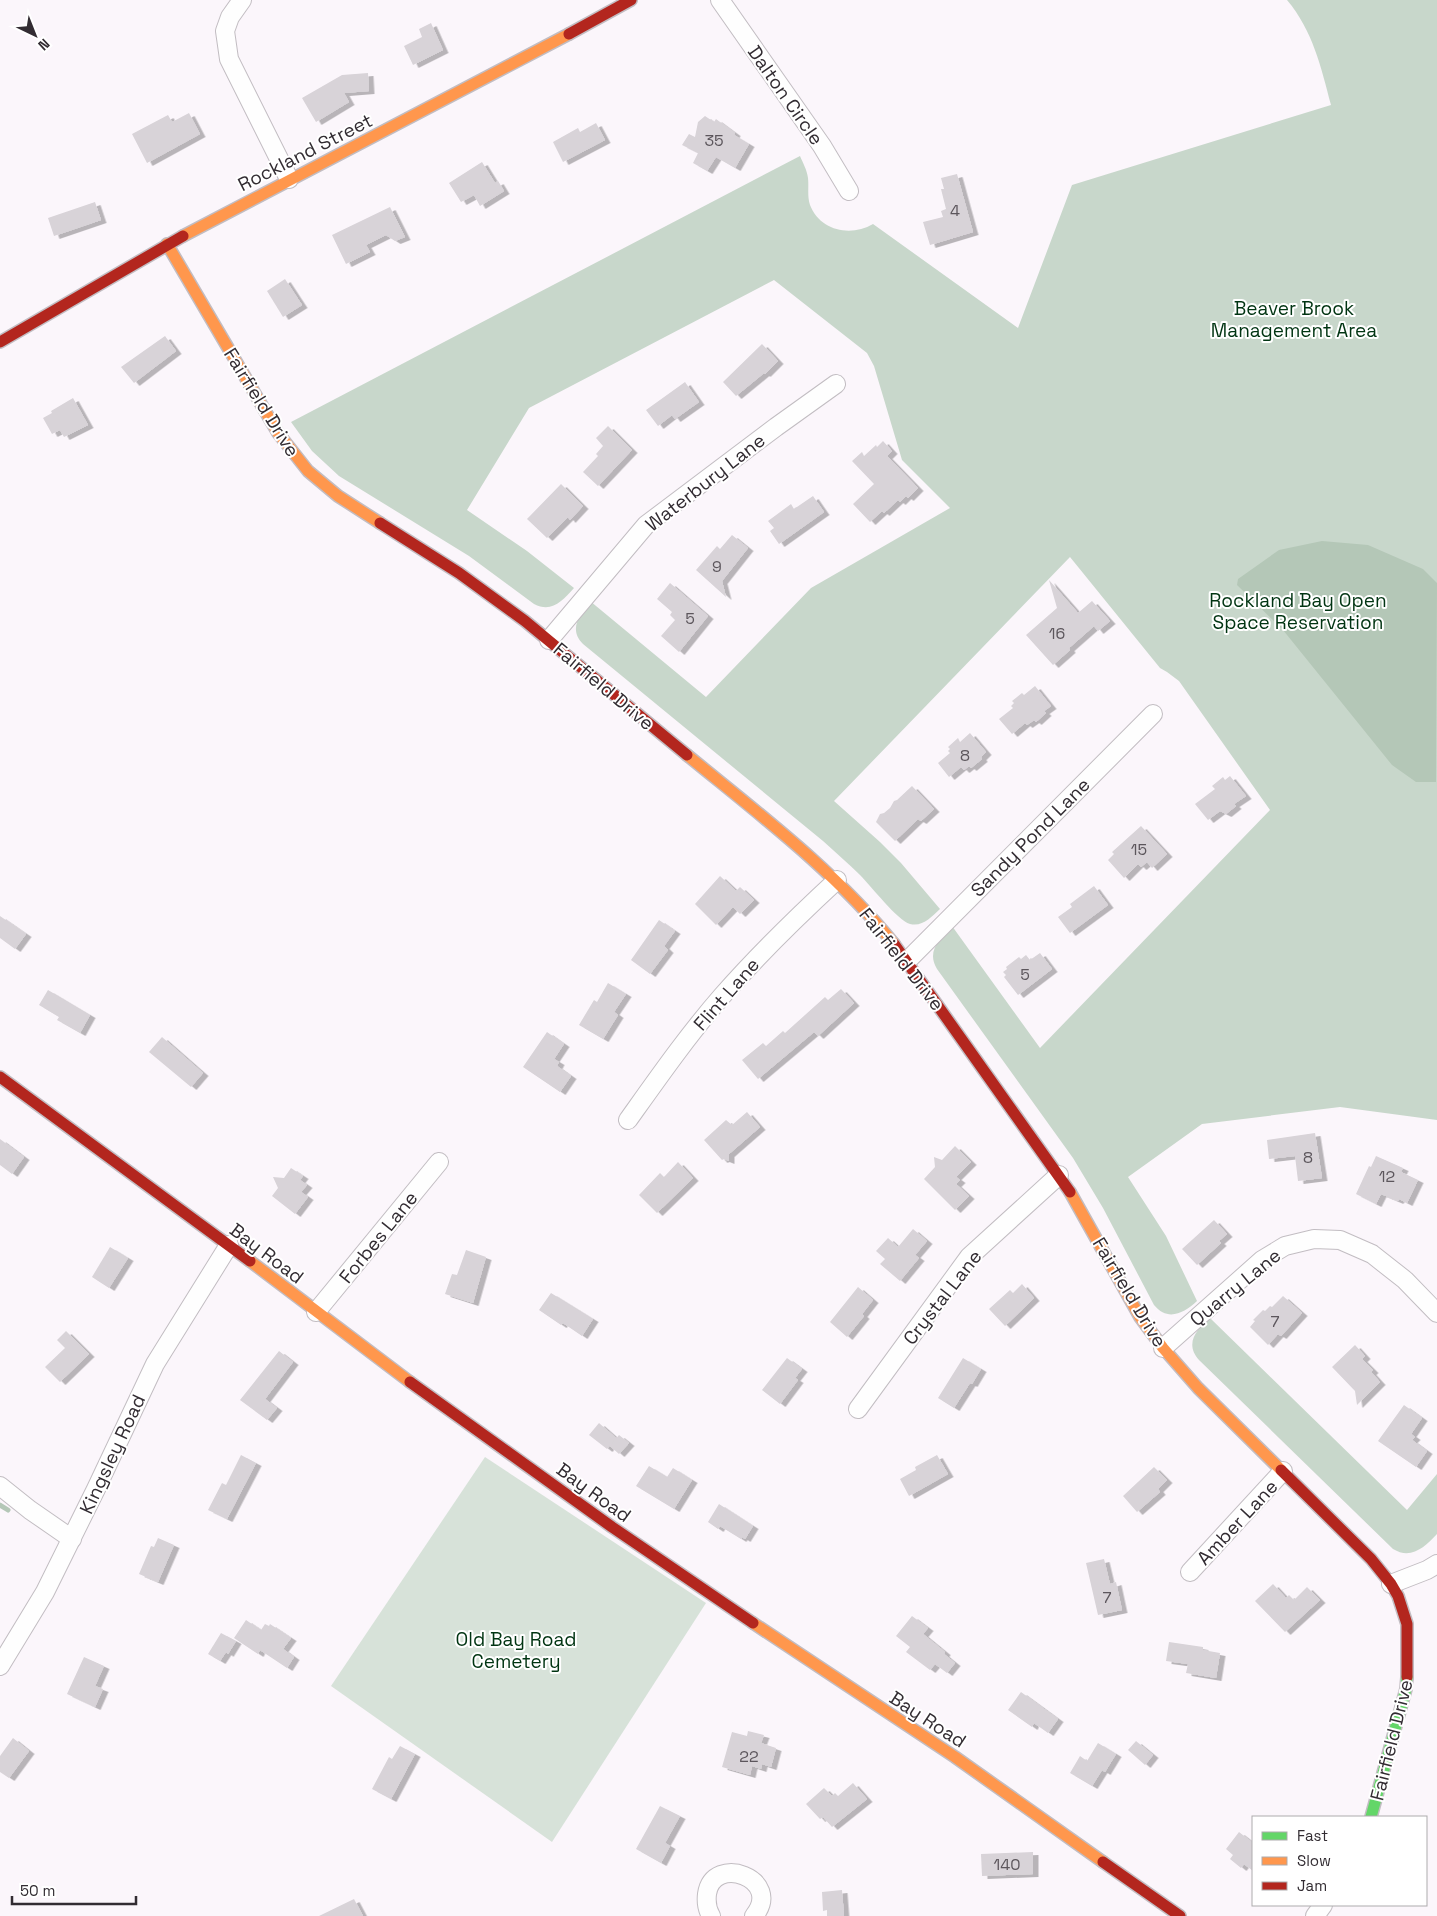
<svg xmlns="http://www.w3.org/2000/svg" width="1437" height="1916" viewBox="0 0 1437 1916" font-family="'Space Grotesk',sans-serif">
<style>
.green{fill:#d7e2d9}
.forest{fill:#c8d7cb}
.water{fill:#b4c7b7}
.lines{fill:none;stroke-linecap:round;stroke-linejoin:round}
.stream{stroke:#b4c7b7;stroke-width:5}
.building{fill:#d8d3d8;filter:url(#shadow)}
.street-casing{stroke:#c2bdc2;stroke-width:20}
.fast-casing{stroke:#c2bdc2;stroke-width:14}
.slow-casing{stroke:#c2bdc2;stroke-width:14}
.jam-casing{stroke:#c2bdc2;stroke-width:14}
.street{stroke:#fefefe;stroke-width:18}
.fast{stroke:#63d668;stroke-width:11}
.slow{stroke:#ff974d;stroke-width:11}
.jam{stroke:#b3261e;stroke-width:11}
.labels{text-anchor:middle;stroke-width:4;stroke-linejoin:round;paint-order:stroke}
.number-label{font-size:16px;fill:#5c565c}
.street-label{font-size:19px;fill:#322c32;stroke:#fff}
.park-label{font-size:19px;fill:#003412;stroke:#fff}
</style>
<defs>
<filter id="shadow"><feDropShadow dx="5.5" dy="3" stdDeviation="0" flood-color="#0004"/></filter>
</defs>
<rect width="100%" height="100%" fill="#fbf6fb"/>
<polygon class="green" points="485,1457 706,1603 552,1842 331,1686"/>
<g class="forest">
<path d="M 1287,0 L 1437,0 L 1437,1120 L 1340,1107 L 1202,1124 L 1128,1177 L 1166,1236 L 1197,1301 C 1184,1313 1168,1322 1154,1305 L 1103,1208 L 1073,1158 L 937,969 C 926,951 940,939 952,926 L 1040,1048 L 1270,810 L 1179,681 L 1167,672 L 1160,668 L 1070,557 L 834,801 L 880,842 L 901,863 L 940,909 C 931,917 923,927 910,924 C 897,920 872,887 860,875 C 848,863 835,852 823,841 L 583,644 C 568,629 580,615 590,601 L 706,697 L 811,588 L 950,508 L 902,460 L 874,366 L 867,353 L 774,280 L 529,408 L 467,510 L 527,551 L 574,588 C 562,601 552,613 534,604 L 469,556 L 339,476 L 312,451 L 291,422 L 800,156 C 803,163 807,170 808,178 C 809,187 807,196 810,205 C 820,231 851,237 873,224 L 1018,328 L 1072,185 L 1331,105 C 1321,67 1313,31 1287,0 Z"/>
<path d="M 1210,1318 L 1407,1510 L 1437,1474 L 1437,1534 C 1425,1547 1411,1560 1393,1549 L 1199,1360 C 1184,1343 1197,1329 1210,1318 Z"/>
</g>
<polygon class="water" points="1322,541 1368,545 1423,569 1437,583 1436,782 1416,782 1392,765 1283,630 1237,585 1238,579 1279,550"/>
<g class="lines">
<polyline class="stream" points="0,1505 8,1510"/>
</g>
<g class="building">
<polygon points="431,23 443,50 413,65 404,46 422,37 419,29"/>
<polygon points="368,73 369,91 344,93 349,102 316,122 302,98 342,75"/>
<polygon points="189,113 200,134 147,163 132,134 168,115 172,122"/>
<polygon points="705,116 714,122 716,119 735,133 734,135 749,144 735,168 716,157 707,171 693,163 698,153 682,145 689,134 695,137 698,122"/>
<polygon points="596,123 605,140 563,162 553,142 578,128 580,132"/>
<polygon points="482,162 495,183 498,181 504,191 480,206 474,195 461,202 449,183"/>
<polygon points="957,174 973,232 930,245 923,222 943,217 941,211 946,209 941,189 944,189 941,178"/>
<polygon points="95,202 101,220 54,236 48,218"/>
<polygon points="390,207 405,237 395,241 386,235 366,245 370,252 346,264 332,235"/>
<polygon points="285,279 302,305 283,317 267,291"/>
<polygon points="165,336 176,351 134,383 121,367"/>
<polygon points="762,344 778,361 765,374 764,373 736,396 723,382"/>
<polygon points="685,382 699,402 675,419 672,415 658,426 646,410"/>
<polygon points="73,398 88,425 64,437 60,430 52,434 43,418 52,413 51,411"/>
<polygon points="608,426 632,450 598,486 583,472 598,456 596,454 603,446 596,438"/>
<polygon points="883,441 892,451 887,456 918,488 908,498 906,496 900,502 898,500 884,513 882,511 870,522 853,504 874,484 852,461 862,452 864,456 876,445 877,447"/>
<polygon points="561,484 583,506 570,520 568,517 547,538 527,519"/>
<polygon points="813,496 824,512 779,544 770,531 774,528 768,521 791,504 794,509"/>
<polygon points="732,535 748,548 722,581 726,597 696,570 717,546 720,549"/>
<polygon points="1049,580 1078,613 1092,601 1110,621 1098,631 1094,626 1069,648 1070,650 1053,665 1026,635 1057,608"/>
<polygon points="670,583 708,616 679,652 661,636 675,620 670,615 672,612 657,599"/>
<polygon points="1035,686 1051,706 1044,711 1046,713 1036,722 1034,720 1027,725 1025,723 1012,734 999,719 1013,708 1011,706 1014,703 1012,701 1022,693 1024,695"/>
<polygon points="970,733 986,752 981,757 982,759 971,768 969,766 964,770 961,767 949,777 938,763 950,753 948,751 950,749 948,747 958,738 960,742"/>
<polygon points="1230,776 1246,796 1234,804 1236,806 1226,814 1220,811 1208,820 1195,804 1215,789 1212,786 1223,777 1225,780"/>
<polygon points="912,786 934,809 921,821 918,819 895,841 876,822 880,814 884,813 890,808 894,801 897,800"/>
<polygon points="1141,826 1167,854 1152,868 1147,862 1141,867 1138,864 1124,878 1108,860 1114,854 1112,852"/>
<polygon points="720,876 736,891 740,887 754,900 740,914 733,907 716,925 695,904"/>
<polygon points="1094,886 1108,905 1070,933 1058,917 1072,907 1070,904"/>
<polygon points="0,916 26,934 15,949 0,938"/>
<polygon points="659,920 675,931 664,946 668,950 650,974 631,960"/>
<polygon points="1040,953 1052,969 1018,995 1004,977 1006,975 1003,972 1007,969 1006,967 1019,957 1021,959 1026,955 1030,960"/>
<polygon points="608,983 626,994 614,1012 618,1015 603,1039 579,1025 594,1000 597,1002"/>
<polygon points="841,989 854,1003 818,1036 814,1032 758,1079 742,1060 763,1043 766,1046 783,1031 785,1033 825,997 828,1000"/>
<polygon points="48,990 90,1015 80,1033 57,1020 59,1017 39,1005"/>
<polygon points="547,1032 564,1044 554,1059 559,1062 557,1066 571,1076 560,1092 523,1067"/>
<polygon points="162,1037 203,1073 191,1087 149,1052"/>
<polygon points="747,1112 760,1127 729,1154 729,1161 724,1159 722,1160 704,1140 726,1120 732,1125"/>
<polygon points="1315,1133 1322,1178 1298,1181 1295,1156 1269,1159 1267,1140"/>
<polygon points="0,1139 24,1157 12,1174 0,1165"/>
<polygon points="955,1146 971,1162 956,1177 960,1180 956,1184 969,1196 955,1210 924,1179 935,1167 934,1157 942,1160"/>
<polygon points="1376,1156 1403,1168 1401,1172 1418,1180 1407,1203 1399,1199 1398,1201 1381,1194 1376,1204 1356,1194 1369,1166 1371,1167"/>
<polygon points="678,1162 693,1178 657,1213 639,1195 660,1173 664,1177"/>
<polygon points="291,1168 303,1176 300,1180 307,1185 301,1192 308,1197 295,1214 272,1196 278,1188 273,1177 284,1178"/>
<polygon points="1214,1220 1227,1234 1219,1241 1221,1243 1197,1265 1182,1249"/>
<polygon points="913,1229 927,1241 915,1255 919,1258 900,1281 880,1264 885,1259 876,1251 888,1238 898,1247"/>
<polygon points="110,1247 128,1258 109,1288 92,1277"/>
<polygon points="466,1250 486,1257 473,1303 445,1294 452,1274 457,1275"/>
<polygon points="1022,1284 1034,1298 1005,1326 989,1309 1010,1290 1013,1293"/>
<polygon points="858,1287 873,1300 862,1314 864,1316 847,1337 830,1322"/>
<polygon points="551,1293 593,1319 582,1336 563,1323 561,1325 539,1310"/>
<polygon points="1283,1296 1302,1313 1281,1336 1278,1334 1268,1345 1250,1327 1255,1321 1253,1320 1263,1310 1265,1311 1270,1306 1272,1307"/>
<polygon points="66,1331 89,1354 60,1382 45,1367 65,1348 57,1340"/>
<polygon points="1355,1345 1365,1356 1362,1359 1373,1370 1371,1372 1380,1382 1357,1405 1355,1391 1332,1367"/>
<polygon points="279,1351 293,1362 265,1399 277,1408 267,1420 240,1400"/>
<polygon points="787,1358 802,1369 795,1378 798,1380 780,1404 762,1390"/>
<polygon points="963,1358 981,1369 972,1384 970,1383 954,1408 938,1398"/>
<polygon points="1404,1405 1422,1418 1411,1434 1415,1437 1412,1440 1427,1451 1416,1467 1378,1441"/>
<polygon points="599,1423 616,1438 607,1449 589,1435"/>
<polygon points="619,1435 629,1443 619,1454 610,1446"/>
<polygon points="241,1455 256,1463 227,1519 208,1510 222,1483 226,1485"/>
<polygon points="937,1455 948,1474 909,1496 900,1479 916,1470 915,1467"/>
<polygon points="649,1466 667,1477 673,1468 692,1480 674,1509 636,1486"/>
<polygon points="1154,1467 1167,1480 1158,1489 1160,1492 1137,1512 1123,1496"/>
<polygon points="719,1504 753,1526 745,1539 742,1537 741,1539 720,1526 718,1529 708,1522"/>
<polygon points="158,1538 174,1545 158,1582 139,1574 151,1546 154,1547"/>
<polygon points="1104,1559 1110,1584 1116,1582 1122,1610 1098,1615 1086,1563"/>
<polygon points="1273,1584 1286,1598 1289,1595 1294,1600 1307,1587 1320,1600 1285,1632 1255,1601"/>
<polygon points="912,1616 928,1628 923,1634 945,1652 944,1654 955,1663 947,1673 935,1664 930,1670 906,1652 910,1647 896,1636"/>
<polygon points="246,1620 261,1630 265,1624 269,1626 270,1624 291,1638 283,1649 294,1657 287,1668 260,1650 258,1654 234,1638"/>
<polygon points="221,1633 236,1641 228,1654 226,1652 220,1661 208,1654"/>
<polygon points="1169,1642 1203,1647 1203,1650 1220,1653 1216,1678 1186,1673 1188,1664 1166,1661"/>
<polygon points="84,1657 104,1666 95,1686 103,1689 95,1707 67,1694"/>
<polygon points="1021,1692 1058,1719 1048,1733 1034,1723 1032,1727 1008,1710"/>
<polygon points="748,1731 764,1735 761,1743 776,1748 771,1767 762,1764 761,1769 752,1766 750,1775 722,1767 732,1732 747,1736"/>
<polygon points="13,1738 29,1751 9,1778 0,1772 0,1756"/>
<polygon points="1136,1741 1153,1755 1145,1765 1128,1750"/>
<polygon points="1098,1743 1116,1754 1105,1772 1102,1770 1092,1786 1070,1773 1080,1756 1087,1761"/>
<polygon points="400,1746 415,1754 391,1799 372,1789 389,1757 392,1759"/>
<polygon points="853,1783 867,1799 832,1827 823,1817 820,1819 806,1804 824,1788 832,1796 835,1793 838,1796"/>
<polygon points="660,1806 680,1816 665,1843 670,1846 661,1863 636,1849"/>
<polygon points="1239,1832 1253,1843 1253,1871 1244,1864 1241,1868 1230,1859 1233,1855 1226,1849"/>
<polygon points="1033,1852 1033,1874 982,1876 981,1854"/>
<polygon points="842,1890 844,1916 827,1916 827,1910 823,1911 822,1892"/>
<polygon points="354,1899 363,1916 319,1916"/>
</g>
<g class="lines">
<g class="street-casing">
<g id="street">
<polyline points="242,0 230,17 225,31 229,59 289,179"/>
<polyline points="720,0 822,146 849,191"/>
<polyline points="549,640 646,525 776,427 836,384"/>
<polyline points="907,961 1153,714"/>
<path d="M 628,1120 C 658,1078 688,1035 722,996 C 758,955 797,917 837,880"/>
<polyline points="316,1312 439,1162"/>
<polyline points="1163,1348 1262,1260 1285,1246 1314,1239 1340,1240 1372,1254 1405,1280 1437,1313"/>
<polyline points="858,1409 969,1257 1059,1175"/>
<polyline points="0,1486 30,1510 72,1539"/>
<polyline points="1190,1572 1283,1471"/>
<polyline points="1391,1584 1427,1570 1437,1564"/>
<polyline points="0,1666 45,1592 96,1489 155,1364 229,1245"/>
<path d="M 711,1916 C 707,1909 706,1902 707,1894 C 713,1853 784,1879 754,1916"/>
<polyline points="1315,1916 1323,1905"/>
</g>
</g>
<g class="fast-casing">
<polyline id="fast" points="1371,1817 1406,1689 1407,1677"/>
</g>
<g class="slow-casing">
<g id="slow">
<polyline points="183,236 569,34"/>
<polyline points="167,244 278,433 308,471 338,496 380,523"/>
<path d="M 687,755 C 759,814 835,871 894,944"/>
<polyline points="1070,1192 1140,1317 1163,1348 1198,1388 1281,1470"/>
<polyline points="250,1261 410,1382"/>
<polyline points="753,1623 955,1757 1103,1862"/>
</g>
</g>
<g class="jam-casing">
<g id="jam">
<polyline points="569,34 631,0"/>
<polyline points="0,342 183,236"/>
<polyline points="380,523 459,573 525,621 687,755"/>
<polyline points="894,944 1070,1192"/>
<polyline points="0,1077 250,1261"/>
<polyline points="410,1382 612,1527 753,1623"/>
<polyline points="1281,1470 1371,1559 1391,1584 1398,1596 1407,1624 1407,1677"/>
<polyline points="1103,1862 1180,1916"/>
</g>
</g>
<use href="#street" class="street"/>
<use href="#fast" class="fast"/>
<use href="#slow" class="slow"/>
<use href="#jam" class="jam"/>
</g>
<g class="labels">
<g class="number-label">
<text x="714" y="146">35</text>
<text x="955" y="216">4</text>
<text x="717" y="572">9</text>
<text x="690" y="624">5</text>
<text x="1057" y="639">16</text>
<text x="965" y="761">8</text>
<text x="1139" y="855">15</text>
<text x="1025" y="980">5</text>
<text x="1308" y="1163">8</text>
<text x="1387" y="1182">12</text>
<text x="1275" y="1327">7</text>
<text x="1107" y="1603">7</text>
<text x="749" y="1762">22</text>
<text x="1007" y="1870">140</text>
</g>
<g class="street-label">
<text transform="translate(786 95) rotate(55)" y="7">Dalton Circle</text>
<text transform="translate(305 152) rotate(-27)" y="7">Rockland Street</text>
<text transform="translate(262 402) rotate(58)" y="7">Fairfield Drive</text>
<text transform="translate(705 482) rotate(-38)" y="7">Waterbury Lane</text>
<text transform="translate(604 686) rotate(40)" y="7">Fairfield Drive</text>
<text transform="translate(1030 837) rotate(-45)" y="7">Sandy Pond Lane</text>
<text transform="translate(902 959) rotate(52)" y="7">Fairfield Drive</text>
<text transform="translate(726 994) rotate(-49)" y="7">Flint Lane</text>
<text transform="translate(378 1237) rotate(-51)" y="7">Forbes Lane</text>
<text transform="translate(267 1253) rotate(37)" y="7">Bay Road</text>
<text transform="translate(1235 1287) rotate(-39)" y="7">Quarry Lane</text>
<text transform="translate(1130 1292) rotate(59)" y="7">Fairfield Drive</text>
<text transform="translate(942 1297) rotate(-52)" y="7">Crystal Lane</text>
<text transform="translate(112 1454) rotate(-65)" y="7">Kingsley Road</text>
<text transform="translate(594 1492) rotate(36)" y="7">Bay Road</text>
<text transform="translate(1237 1522) rotate(-47)" y="7">Amber Lane</text>
<text transform="translate(928 1719) rotate(33)" y="7">Bay Road</text>
<text transform="translate(1391 1740) rotate(-76)" y="7">Fairfield Drive</text>
</g>
<g class="park-label">
<text x="1294" y="315">Beaver Brook<tspan x="1294" dy="22">Management Area</tspan></text>
<text x="1298" y="607">Rockland Bay Open<tspan x="1298" dy="22">Space Reservation</tspan></text>
<text x="516" y="1646">Old Bay Road<tspan x="516" dy="22">Cemetery</tspan></text>
</g>
</g>
<rect x="1252" y="1816" width="175" height="90" fill="#ffffff" stroke="#adabad"/>
<rect x="1262" y="1832" width="25" height="8" fill="#63d668" stroke="#adabad"/>
<text x="1297" y="1841" font-size="15" fill="#322c32">Fast</text>
<rect x="1262" y="1857" width="25" height="8" fill="#ff974d" stroke="#adabad"/>
<text x="1297" y="1866" font-size="15" fill="#322c32">Slow</text>
<rect x="1262" y="1882" width="25" height="8" fill="#b3261e" stroke="#adabad"/>
<text x="1297" y="1891" font-size="15" fill="#322c32">Jam</text>
<g transform="translate(35 35) rotate(137)" stroke="#ffffff" stroke-width="4" paint-order="stroke">
<path d="M0-4L9 19L0 12L-9 19Z" fill="#322c32"/>
<text y="-8" font-size="14" font-weight="bold" text-anchor="middle" fill="#322c32">N</text>
</g>
<path d="M12 1896v8h124v-8" fill="none" stroke="#322c32" stroke-width="2.5"/>
<text x="20" y="1896" font-size="15" fill="#322c32" stroke="#ffffff" stroke-width="4" paint-order="stroke">50 m</text>
</svg>
